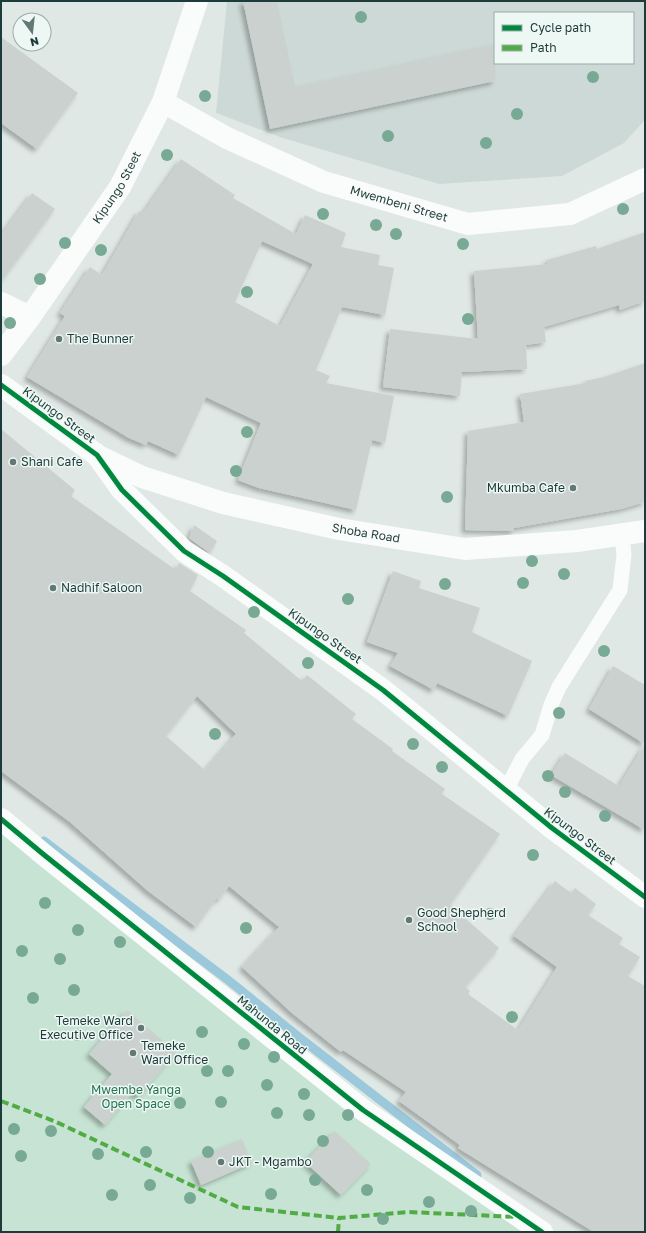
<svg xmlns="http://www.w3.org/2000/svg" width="646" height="1233" viewBox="0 0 646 1233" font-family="'Golos Text',sans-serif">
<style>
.built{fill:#cdd9d6;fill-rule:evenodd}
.green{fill:#c7e3d3}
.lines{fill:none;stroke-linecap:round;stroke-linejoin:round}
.stream{stroke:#9bc8db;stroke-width:9}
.building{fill:#cad1cf;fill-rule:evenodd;filter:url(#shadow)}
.lane{stroke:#fafcfb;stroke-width:15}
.street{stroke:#fafcfb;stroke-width:22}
.quiet{stroke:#52ac46;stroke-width:4;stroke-dasharray:8 4;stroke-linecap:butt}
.cycleway-casing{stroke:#edf7f4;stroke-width:8}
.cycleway{stroke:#00873e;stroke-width:5}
.tree{fill:#78a994}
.poi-dot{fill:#617875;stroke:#edf7f4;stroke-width:1.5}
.labels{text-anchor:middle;stroke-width:3;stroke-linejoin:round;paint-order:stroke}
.street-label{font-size:12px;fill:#1d3b38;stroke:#edf7f4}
.poi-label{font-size:12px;fill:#1d3b38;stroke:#edf7f4;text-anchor:start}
.park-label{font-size:12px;fill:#237651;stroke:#edf7f4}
</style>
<defs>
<filter id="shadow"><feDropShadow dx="-3.5" dy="3.5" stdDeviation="2" flood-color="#0004"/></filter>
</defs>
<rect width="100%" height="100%" fill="#e0e8e5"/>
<path class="built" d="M 227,1 L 645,1 L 645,120 L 624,143 L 562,176 L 439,184 L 283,138 L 216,113 ZM 495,13 L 633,13 L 633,63 L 495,63 Z"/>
<polygon class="green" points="1,820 528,1232 1,1232"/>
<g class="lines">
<polyline class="stream" points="44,841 228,980 300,1038 477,1175"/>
</g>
<g class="building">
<polygon points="243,1 277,1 295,87 495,44 495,81 270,129"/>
<polygon points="1,37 78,93 37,149 1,123"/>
<path d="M 181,159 L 235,195 L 233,198 L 296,234 L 305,215 L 346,233 L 341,247 L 380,255 L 378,265 L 394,268 L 385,315 L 342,307 L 316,370 L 330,376 L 326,383 L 394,396 L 385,443 L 372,440 L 356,510 L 259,488 L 238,480 L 261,423 L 206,397 L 179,455 L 148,441 L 146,445 L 129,438 L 27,377 L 65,316 L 60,313 L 90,267 L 102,275 L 139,211 L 143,213 ZM 262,241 L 313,264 L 280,326 L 235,302 Z"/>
<polygon points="32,193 55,209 1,282 1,235"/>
<polygon points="645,232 645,301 620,310 619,305 544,327 546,342 526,345 527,369 462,372 460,396 383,387 390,329 478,339 474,271 548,264 547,260 596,246 597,249"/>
<polygon points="645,363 645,502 621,509 514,528 514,531 465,530 468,431 524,422 520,394 586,383 585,381 604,377"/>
<path d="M 1,429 L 75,490 L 71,496 L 176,570 L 179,563 L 198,575 L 190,591 L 246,630 L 244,633 L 302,681 L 307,675 L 356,714 L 352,719 L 393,749 L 392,751 L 445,789 L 442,794 L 500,834 L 450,905 L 499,948 L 465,987 L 470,991 L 468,994 L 518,1030 L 557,967 L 514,936 L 555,881 L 571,893 L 575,888 L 596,904 L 588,915 L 623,938 L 619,944 L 640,957 L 628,976 L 645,986 L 645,1232 L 594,1232 L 458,1148 L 460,1145 L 399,1101 L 406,1092 L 343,1050 L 341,1052 L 292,1013 L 242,967 L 279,927 L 229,886 L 219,900 L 217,898 L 196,927 L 148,891 L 70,822 L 1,771 ZM 197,696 L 236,734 L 205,770 L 166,736 Z"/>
<polygon points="194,525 217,541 210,553 189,538"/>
<polygon points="393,571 421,581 419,588 480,608 472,632 532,661 508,716 437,683 434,690 390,666 398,653 367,642"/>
<polygon points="613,666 645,685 645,830 551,775 565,753 619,786 645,744 589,709"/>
<polygon points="127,1010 176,1052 139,1097 133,1092 105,1125 84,1107 112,1074 89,1054"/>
<polygon points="335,1131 371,1164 341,1195 305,1162"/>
<polygon points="242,1139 252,1163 201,1185 191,1161"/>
</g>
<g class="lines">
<polyline class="lane" points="506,790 522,759 542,735 551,705 559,687 620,590 624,555 622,535"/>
<g class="street">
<path id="s1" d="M 163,102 L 227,138 L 324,182 L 468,224 L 570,214 L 645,179"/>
<polyline points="1,303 30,317"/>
<path id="s2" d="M 1,355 L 30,317 L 120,187 L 163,102 L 197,1"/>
<polyline points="1,385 97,455 122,490 184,551 223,576 383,690 552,828 645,897"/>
<path id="s3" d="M 98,456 L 142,477 L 223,503 L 339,529 L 465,549 L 577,541 L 645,531"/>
<polyline points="1,819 43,854 363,1110 542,1232"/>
</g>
<g class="quiet">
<polyline points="1,1101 54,1121 238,1207 339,1218 409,1212 517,1217"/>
<polyline points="338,1232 339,1218"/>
</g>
<g class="cycleway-casing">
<g id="cycleway">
<polyline points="1,385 97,455 122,490 184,551 223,576 383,690 552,828 645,897"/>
<polyline points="1,819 43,854 363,1110 542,1232"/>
</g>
</g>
<use href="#cycleway" class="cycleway"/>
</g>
<g class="tree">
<circle cx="361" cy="17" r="6"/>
<circle cx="593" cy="77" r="6"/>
<circle cx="205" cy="96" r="6"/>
<circle cx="517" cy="114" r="6"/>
<circle cx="388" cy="136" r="6"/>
<circle cx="486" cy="143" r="6"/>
<circle cx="167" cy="155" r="6"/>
<circle cx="623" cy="209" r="6"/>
<circle cx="323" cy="214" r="6"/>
<circle cx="376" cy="225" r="6"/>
<circle cx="396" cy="234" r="6"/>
<circle cx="65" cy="243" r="6"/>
<circle cx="463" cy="244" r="6"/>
<circle cx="101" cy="250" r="6"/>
<circle cx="40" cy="279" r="6"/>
<circle cx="247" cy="292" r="6"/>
<circle cx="468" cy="319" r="6"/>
<circle cx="10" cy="323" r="6"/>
<circle cx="247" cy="432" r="6"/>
<circle cx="236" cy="471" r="6"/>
<circle cx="447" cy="497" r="6"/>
<circle cx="532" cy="561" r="6"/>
<circle cx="564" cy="574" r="6"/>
<circle cx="523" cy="583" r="6"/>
<circle cx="445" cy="584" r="6"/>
<circle cx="348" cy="599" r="6"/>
<circle cx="254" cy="612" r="6"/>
<circle cx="604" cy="651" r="6"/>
<circle cx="308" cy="663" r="6"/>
<circle cx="559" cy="713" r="6"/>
<circle cx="215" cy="734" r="6"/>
<circle cx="413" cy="744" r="6"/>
<circle cx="442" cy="767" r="6"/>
<circle cx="548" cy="776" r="6"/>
<circle cx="565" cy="792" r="6"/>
<circle cx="605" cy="816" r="6"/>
<circle cx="533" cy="855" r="6"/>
<circle cx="45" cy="903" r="6"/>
<circle cx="490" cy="914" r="6"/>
<circle cx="246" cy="928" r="6"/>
<circle cx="78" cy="930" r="6"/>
<circle cx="120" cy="942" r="6"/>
<circle cx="22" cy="951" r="6"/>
<circle cx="60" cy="959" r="6"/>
<circle cx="74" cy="990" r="6"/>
<circle cx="33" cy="998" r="6"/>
<circle cx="512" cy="1017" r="6"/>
<circle cx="202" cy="1032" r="6"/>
<circle cx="78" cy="1035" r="6"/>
<circle cx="244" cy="1044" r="6"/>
<circle cx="274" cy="1057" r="6"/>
<circle cx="207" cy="1071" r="6"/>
<circle cx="228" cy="1071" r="6"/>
<circle cx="267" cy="1085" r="6"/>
<circle cx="304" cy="1094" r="6"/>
<circle cx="221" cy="1102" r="6"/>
<circle cx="180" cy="1103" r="6"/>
<circle cx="277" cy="1113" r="6"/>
<circle cx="309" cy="1115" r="6"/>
<circle cx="348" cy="1115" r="6"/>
<circle cx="14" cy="1129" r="6"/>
<circle cx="51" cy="1131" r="6"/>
<circle cx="323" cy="1141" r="6"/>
<circle cx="146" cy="1152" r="6"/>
<circle cx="208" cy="1152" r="6"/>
<circle cx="98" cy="1154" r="6"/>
<circle cx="21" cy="1156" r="6"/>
<circle cx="315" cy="1180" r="6"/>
<circle cx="150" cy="1185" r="6"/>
<circle cx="367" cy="1190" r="6"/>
<circle cx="271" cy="1194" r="6"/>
<circle cx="112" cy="1195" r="6"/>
<circle cx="190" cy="1198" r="6"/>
<circle cx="429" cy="1202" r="6"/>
<circle cx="471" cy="1211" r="6"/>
<circle cx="383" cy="1219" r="6"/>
</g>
<g class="poi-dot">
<circle cx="59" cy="339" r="4"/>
<circle cx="13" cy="462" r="4"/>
<circle cx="573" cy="488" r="4"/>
<circle cx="53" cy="588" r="4"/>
<circle cx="409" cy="920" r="4"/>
<circle cx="141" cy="1028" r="4"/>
<circle cx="133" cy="1053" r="4"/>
<circle cx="221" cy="1162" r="4"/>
</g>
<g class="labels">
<g class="street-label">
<text dy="4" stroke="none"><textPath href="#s2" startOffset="204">Kipungo Steet</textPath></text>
<text dy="4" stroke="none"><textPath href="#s1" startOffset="258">Mwembeni Street</textPath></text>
<text transform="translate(59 415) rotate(36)" y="4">Kipungo Street</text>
<text dy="4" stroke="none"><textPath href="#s3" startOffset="280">Shoba Road</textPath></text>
<text transform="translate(325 636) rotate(35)" y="4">Kipungo Street</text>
<text transform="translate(580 836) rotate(37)" y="4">Kipungo Street</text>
<text transform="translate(272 1025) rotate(39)" y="4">Mahunda Road</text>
</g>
<g class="poi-label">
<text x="67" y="343">The Bunner</text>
<text x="21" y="466">Shani Cafe</text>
<text x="565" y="492" text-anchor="end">Mkumba Cafe</text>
<text x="61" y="592">Nadhif Saloon</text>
<text x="417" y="917">Good Shepherd<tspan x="417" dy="14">School</tspan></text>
<text x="133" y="1025" text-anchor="end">Temeke Ward<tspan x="133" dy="14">Executive Office</tspan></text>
<text x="141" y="1050">Temeke<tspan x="141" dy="14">Ward Office</tspan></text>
<text x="229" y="1166">JKT - Mgambo</text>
</g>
<g class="park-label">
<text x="136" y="1094">Mwembe Yanga<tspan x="136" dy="14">Open Space</tspan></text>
</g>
</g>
<rect width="646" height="1233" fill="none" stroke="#1d3b38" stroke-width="4"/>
<rect x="494" y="12" width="140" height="52" fill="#edf7f4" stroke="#9aaca9"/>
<rect x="502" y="25" width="20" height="6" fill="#00873e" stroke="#9aaca9"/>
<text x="530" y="32" font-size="12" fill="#1d3b38">Cycle path</text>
<rect x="502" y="45" width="20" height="6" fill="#52ac46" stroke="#9aaca9"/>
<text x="530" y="52" font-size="12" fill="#1d3b38">Path</text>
<g transform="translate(32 32) rotate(165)"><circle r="19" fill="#edf7f4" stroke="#9aaca9"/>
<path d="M0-3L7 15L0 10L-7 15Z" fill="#617875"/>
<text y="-6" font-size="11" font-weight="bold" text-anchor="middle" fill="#1d3b38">N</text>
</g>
</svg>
